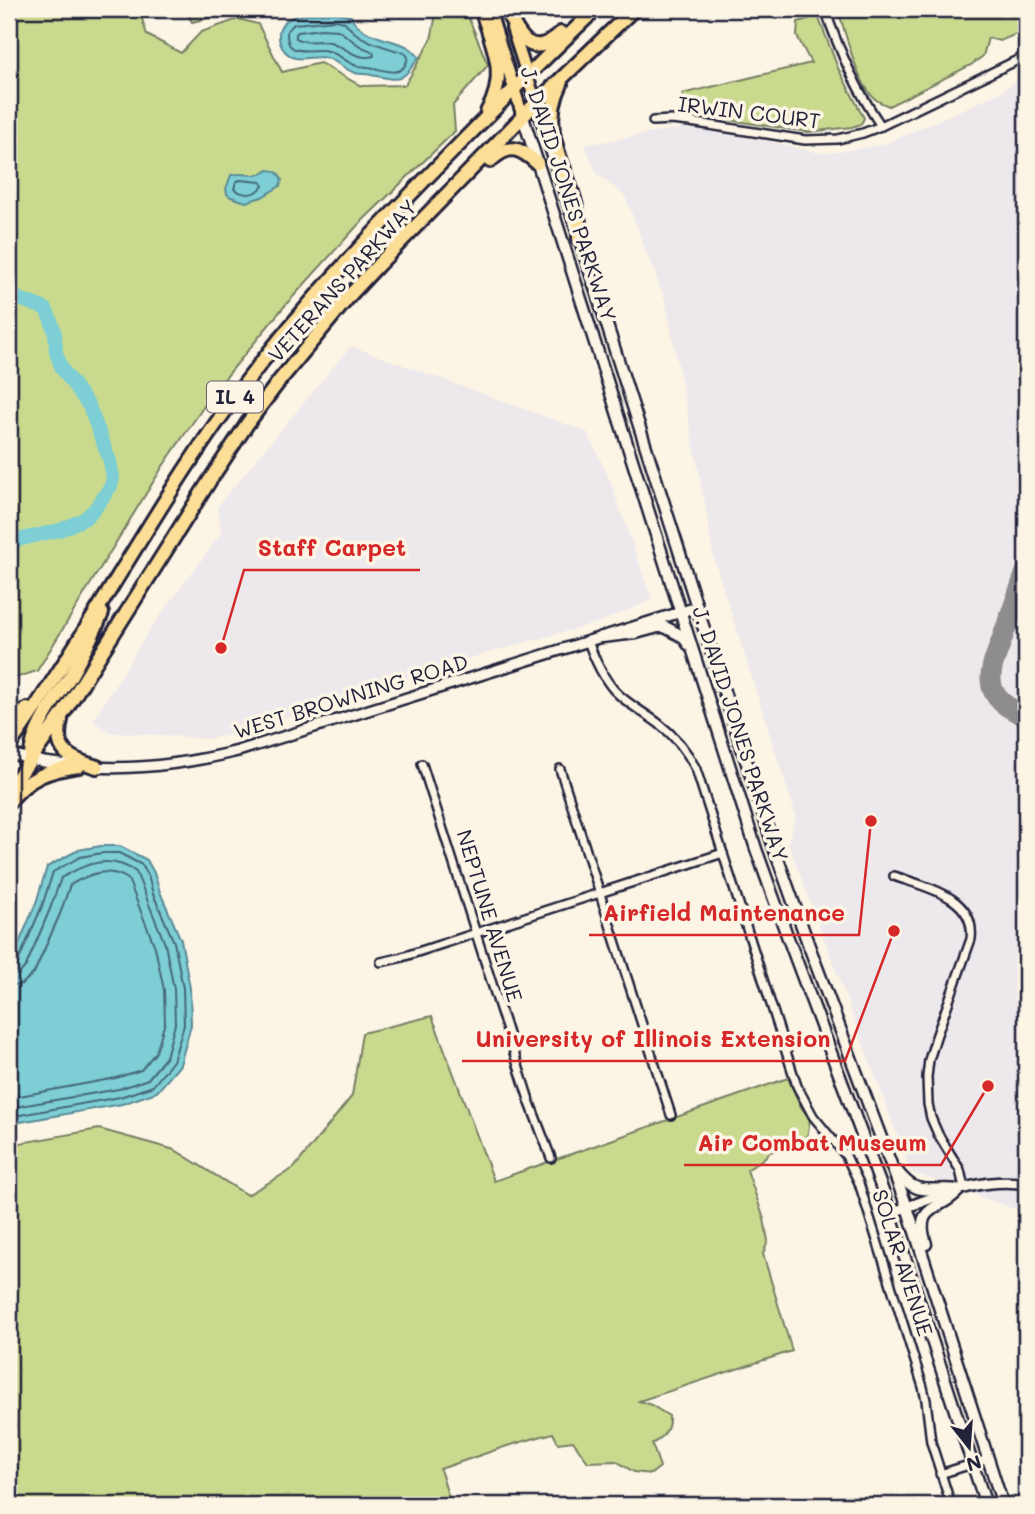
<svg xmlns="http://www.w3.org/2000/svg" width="1035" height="1514" viewBox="0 0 1035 1514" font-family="Mali,sans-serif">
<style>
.built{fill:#ede8ec}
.green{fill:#c9da8e;stroke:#767e64;stroke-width:2}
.water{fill:#7dced5;stroke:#598997;stroke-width:2}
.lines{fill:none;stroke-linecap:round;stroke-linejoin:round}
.shore{stroke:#466779;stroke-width:2}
.river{stroke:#7dced5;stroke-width:14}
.taxiway{stroke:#8f8c90;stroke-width:21}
.minor-casing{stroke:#22223b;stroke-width:12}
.tertiary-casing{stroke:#22223b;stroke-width:14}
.secondary-casing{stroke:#22223b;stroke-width:15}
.primary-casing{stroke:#22223b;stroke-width:16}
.trunk-casing{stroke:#22223b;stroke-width:18}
.minor{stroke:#fcf5e5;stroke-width:7}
.tertiary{stroke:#fcf5e5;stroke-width:9}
.secondary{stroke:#fcf5e5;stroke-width:10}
.primary{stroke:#fdde96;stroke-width:10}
.trunk{stroke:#fdde96;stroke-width:12}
.labels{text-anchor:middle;stroke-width:7;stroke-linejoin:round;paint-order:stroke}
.shield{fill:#fcf5e5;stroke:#63616e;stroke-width:2}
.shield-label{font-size:19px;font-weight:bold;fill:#22223b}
.street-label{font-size:21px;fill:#22223b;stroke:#fcf5e5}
.leader{fill:none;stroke:#d62828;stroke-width:2.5}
.callout-dot{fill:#d62828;stroke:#fcf5e5;stroke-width:2.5}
.callout-label{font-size:23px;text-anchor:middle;font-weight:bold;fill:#d62828;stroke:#fcf5e5;stroke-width:7;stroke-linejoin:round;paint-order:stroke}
</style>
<rect width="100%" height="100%" fill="#fcf5e5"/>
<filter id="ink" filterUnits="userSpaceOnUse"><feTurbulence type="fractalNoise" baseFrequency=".0143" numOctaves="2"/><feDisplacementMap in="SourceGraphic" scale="14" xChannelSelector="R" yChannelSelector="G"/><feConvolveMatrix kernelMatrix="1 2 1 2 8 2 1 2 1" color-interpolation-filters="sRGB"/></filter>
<g filter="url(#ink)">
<g class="built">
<polygon points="1026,75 1026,1213 911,1172 788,842 796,816 713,556 707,514 666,303 625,196 597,174 585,145 686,127 768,141 824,154 882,145 999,93"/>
<polygon points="351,346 587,432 609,478 652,600 600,622 456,662 237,734 206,739 161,735 116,733 110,732 93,721 149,631 222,532 217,507"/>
</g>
<g class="green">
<polygon points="9,9 139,9 147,35 181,53 201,32 238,19 258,24 282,72 320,63 361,86 405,85 431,40 437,9 465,9 488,65 453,105 455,131 357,226 282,309 213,393 163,466 37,671 9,680"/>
<polygon points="185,9 248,9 192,22"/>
<path d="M 838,9 L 1026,9 L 1026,30 L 1000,41 L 988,38 L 983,56 L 971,65 L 889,106 C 884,104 878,102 874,98 C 857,82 845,32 838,9 Z"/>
<polygon points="818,16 838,68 864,118 861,124 852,127 808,132 729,120 688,112 682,94 811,63 797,36 798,22"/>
<path d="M 432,1016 L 494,1181 L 788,1078 L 801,1107 L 810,1119 L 807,1139 L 770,1152 L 763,1159 L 747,1170 L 764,1219 L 768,1241 L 763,1254 L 792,1351 L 639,1401 L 651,1405 L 669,1416 C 670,1429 664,1437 652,1444 L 660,1467 L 651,1474 L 634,1472 L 616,1461 L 588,1462 L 573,1441 L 558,1443 L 553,1433 L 507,1446 L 440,1469 L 451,1505 L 9,1505 L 9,1145 L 99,1129 L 175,1150 L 247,1195 L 294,1168 L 352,1096 L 362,1033 Z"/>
</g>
<g class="water">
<path d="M 336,13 L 351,16 C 359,36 388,38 406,46 C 411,48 415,53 419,57 C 401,83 401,81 371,75 C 366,73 360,75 355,73 C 345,70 337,61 327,58 C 317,55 305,60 295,58 C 288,56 282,49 280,43 C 271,10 316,14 336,13 Z"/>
<path d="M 268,170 C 276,170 280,174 282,180 L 280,186 L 262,197 L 246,202 L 231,197 L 227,194 L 226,189 L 231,175 C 247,171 255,180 268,170 Z"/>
<polygon points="101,846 120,846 147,860 154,873 160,892 181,940 190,988 191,1025 180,1065 157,1092 122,1104 9,1124 9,967 36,903 47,867 78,850"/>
</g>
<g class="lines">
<g class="shore">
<path d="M 335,20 L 345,22 C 357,41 385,47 405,53 L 408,57 C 403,81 385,69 368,67 C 365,66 360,67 357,66 C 347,63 339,54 328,51 C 318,48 305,53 295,49 C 287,46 287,38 287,31 L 294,24 Z"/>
<path d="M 321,29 L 338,30 L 360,46 L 373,52 L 374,56 C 357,61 346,47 330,42 C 319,39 305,45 296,38 L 296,34 L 298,32 Z"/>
<path d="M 240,180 L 261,182 L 263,186 C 255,196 244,196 234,189 L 236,182 Z"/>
<polyline points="9,967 14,966 18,962 42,906 53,872 80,857 102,853 119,853 142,865 148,875 153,894 174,942 183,988 184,1025 173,1061 153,1086 120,1097 9,1117"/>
<path d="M 9,976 L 19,974 L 26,966 L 50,909 L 61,878 C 86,863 110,854 136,872 L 165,944 L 174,989 L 175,1024 L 166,1057 L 148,1079 L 119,1089 L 9,1108"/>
<path d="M 9,986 L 22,984 L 34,973 L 60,914 L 70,885 C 89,874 107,866 128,879 L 155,947 L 164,990 L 165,1022 L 156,1052 L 141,1070 L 116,1078 L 9,1098"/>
</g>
<polyline class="river" points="9,295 46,309 51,320 55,334 56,352 62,369 89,406 110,461 113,478 111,486 94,510 84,519 60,530 9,542"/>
<path class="taxiway" d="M 1026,572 L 993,664 C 985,693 1001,706 1026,716"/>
<g class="minor-casing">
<g id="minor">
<path d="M 825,9 C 839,51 856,89 881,126"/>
<polyline points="653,121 671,120 690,122 805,140 838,139 863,133 881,126 1026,56"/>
<path d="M 588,641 C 594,658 602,676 614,690 C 626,703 643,712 658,723 C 674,735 687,751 696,769 L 797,1086 L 813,1116 L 846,1156 L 859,1183 L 923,1387 L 926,1400 L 931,1442 L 951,1505"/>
<polyline points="422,764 530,1103 551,1158"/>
<polyline points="560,769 671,1115"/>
<path d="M 894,876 C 925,887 976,896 971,939 L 936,1037 L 929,1060 L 927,1077 L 928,1104 L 931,1118 L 938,1134 L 960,1170 L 964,1188"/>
<polyline points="381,962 399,958 723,853"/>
<polyline points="940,1474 988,1459"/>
</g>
</g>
<g class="tertiary-casing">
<g id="tertiary">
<polyline points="9,754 44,762 68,765"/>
<path d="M 92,767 C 141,770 190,763 238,751 L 697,607"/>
<path d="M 890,1213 C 935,1198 979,1176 1026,1184"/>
</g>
</g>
<g class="secondary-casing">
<g id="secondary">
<polyline points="536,103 774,848 809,946 907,1207 1003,1505"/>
<polyline points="523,117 756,849 788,938 884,1194 986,1505"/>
<polyline points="602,637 636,633 658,627 665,627 684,637 688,644"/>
<path d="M 897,1171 C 918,1199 930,1186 959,1190"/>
<path d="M 926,1244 C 913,1204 940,1212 959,1190"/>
</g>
</g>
<g class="primary-casing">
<g id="primary">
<polyline points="489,9 523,117"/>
<polyline points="512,28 536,103"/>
</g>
</g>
<g class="trunk-casing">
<g id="trunk">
<path d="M 481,9 C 493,46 509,75 487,112"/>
<path d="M 506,9 C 519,37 531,61 561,33"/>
<path d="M 561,84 C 536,134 571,169 578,217 C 580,224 579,232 579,239"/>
<path d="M 490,161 C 509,143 519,147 537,163"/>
<path d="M 61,720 C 53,752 70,759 97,767"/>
<polyline points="9,725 18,718 27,709"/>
<path d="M 9,746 C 86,637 149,517 227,408 C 293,316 370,235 450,154 C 498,105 546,56 596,9"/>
<path d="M 31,755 C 32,729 56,699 70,677 C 82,656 93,635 102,613"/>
<polyline points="9,790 64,712 210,480 247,424 280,380 351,294 378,265 536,103 634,9"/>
<path d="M 9,802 C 28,777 49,770 79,766"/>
</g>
</g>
<use href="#minor" class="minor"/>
<use href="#tertiary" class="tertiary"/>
<use href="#secondary" class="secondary"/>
<use href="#primary" class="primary"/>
<use href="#trunk" class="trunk"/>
</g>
</g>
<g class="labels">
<rect class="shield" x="207" y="381.5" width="56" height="31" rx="5"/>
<g class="shield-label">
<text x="235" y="404">IL 4</text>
</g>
<g class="street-label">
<text transform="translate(749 113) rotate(7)" y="7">IRWIN COURT</text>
<text transform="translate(568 194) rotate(72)" y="7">J. DAVID JONES PARKWAY</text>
<text transform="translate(343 281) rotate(-48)" y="7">VETERANS PARKWAY</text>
<text transform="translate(351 697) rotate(-17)" y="7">WEST BROWNING ROAD</text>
<text transform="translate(740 734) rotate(72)" y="7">J. DAVID JONES PARKWAY</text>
<text transform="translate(489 916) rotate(73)" y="7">NEPTUNE AVENUE</text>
<text transform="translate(902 1263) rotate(72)" y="7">SOLAR AVENUE</text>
</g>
</g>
<path class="leader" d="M221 648L244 570H420M871 821L859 935H589M894 931L845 1061H462M988 1086L941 1165H684"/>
<g class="callout-dot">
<circle cx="221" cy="648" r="7"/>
<circle cx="871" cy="821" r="7"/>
<circle cx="894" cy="931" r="7"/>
<circle cx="988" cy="1086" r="7"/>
</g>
<g class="callout-label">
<text x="332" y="556">Staff Carpet</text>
<text x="724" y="921">Airfield Maintenance</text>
<text x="653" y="1047">University of Illinois Extension</text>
<text x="812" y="1151">Air Combat Museum</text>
</g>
<rect width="1035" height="1514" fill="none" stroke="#fcf5e5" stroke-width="35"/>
<rect x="18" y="18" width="1000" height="1479" fill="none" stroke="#22223b" stroke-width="2.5" filter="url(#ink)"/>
<g transform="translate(969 1447) rotate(163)" stroke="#fcf5e5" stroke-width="5" paint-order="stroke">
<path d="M0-5L12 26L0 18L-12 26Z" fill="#22223b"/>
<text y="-10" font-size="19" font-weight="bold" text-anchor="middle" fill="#22223b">N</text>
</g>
</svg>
